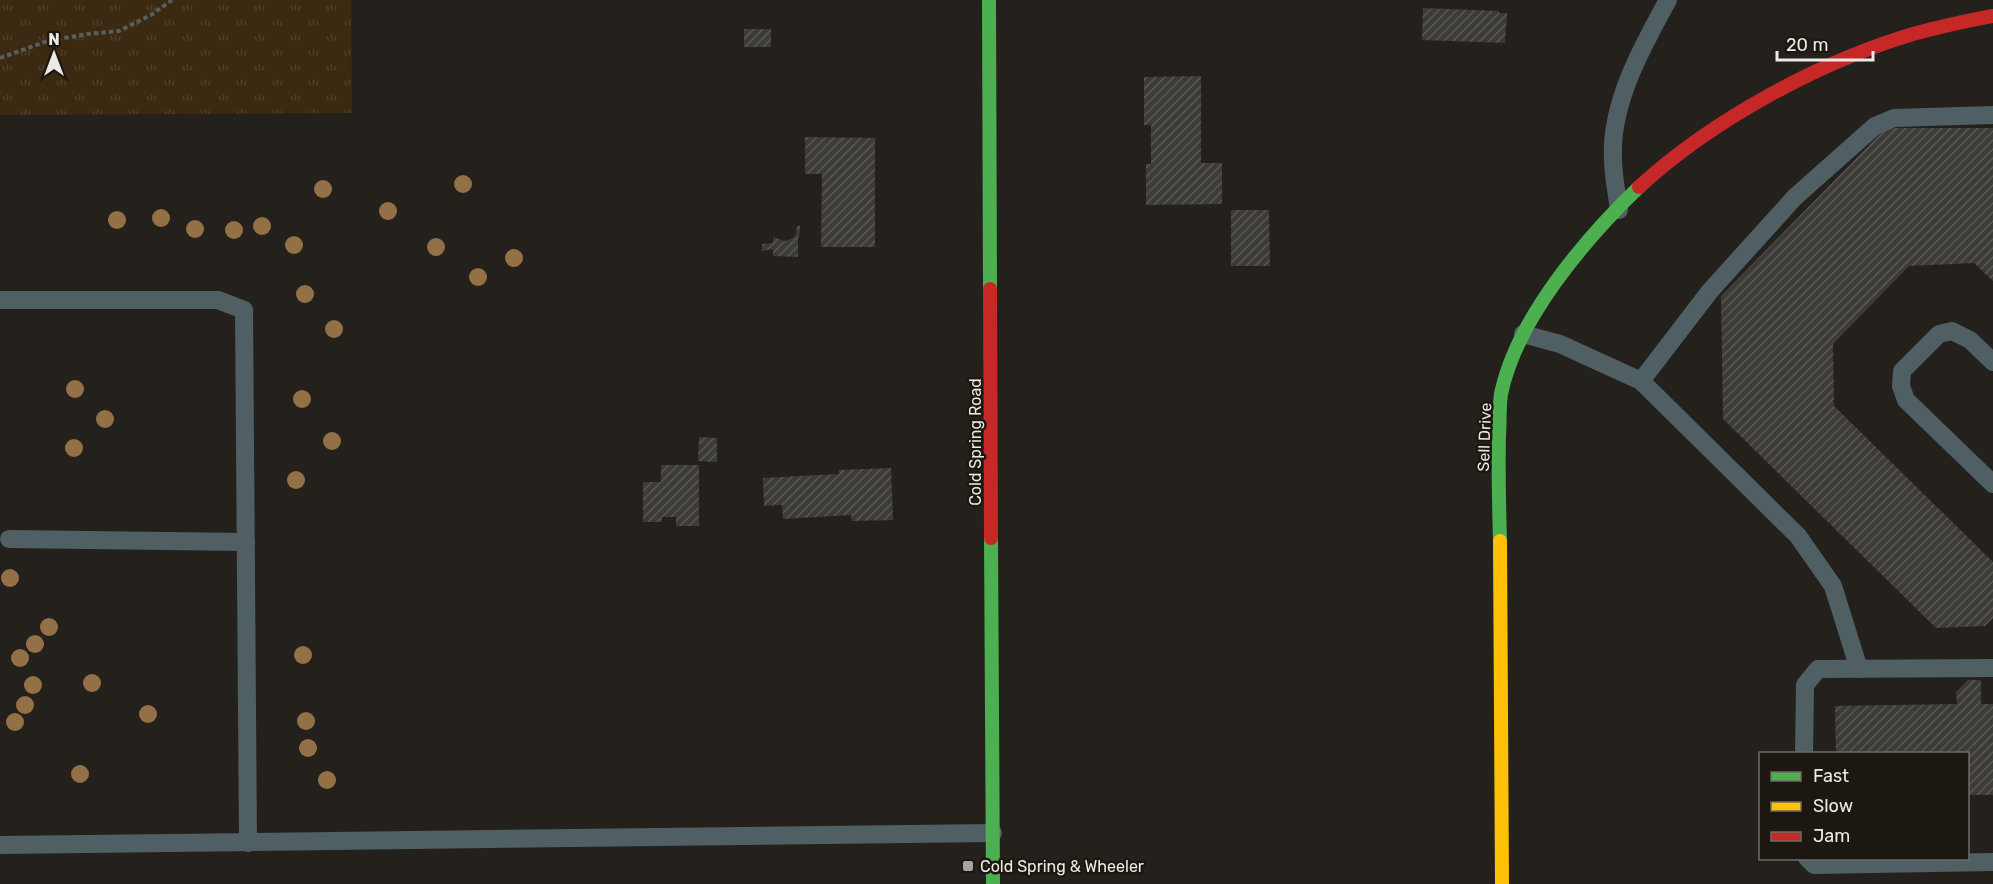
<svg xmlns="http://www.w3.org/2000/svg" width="1993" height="884" viewBox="0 0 1993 884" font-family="Rubik,sans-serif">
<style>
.grass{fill:url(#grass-tufts)}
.building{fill:url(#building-hatch)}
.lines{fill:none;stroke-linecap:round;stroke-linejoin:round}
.path{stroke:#575f61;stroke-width:4;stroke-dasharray:4.5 3;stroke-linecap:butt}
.lane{stroke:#4f5f64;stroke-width:18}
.fast{stroke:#4caf50;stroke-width:14}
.slow{stroke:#ffc107;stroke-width:14}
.jam{stroke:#c62828;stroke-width:14}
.tree{fill:#947047}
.poi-dot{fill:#a7a39e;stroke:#1d1711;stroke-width:2}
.labels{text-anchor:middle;stroke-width:5;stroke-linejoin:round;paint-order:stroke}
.street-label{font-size:16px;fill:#ede9e4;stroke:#1d1711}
.poi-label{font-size:16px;fill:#ede9e4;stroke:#1d1711;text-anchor:start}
</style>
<defs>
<pattern id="grass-tufts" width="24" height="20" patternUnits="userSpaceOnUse" patternTransform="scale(1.5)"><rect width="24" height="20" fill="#3c2911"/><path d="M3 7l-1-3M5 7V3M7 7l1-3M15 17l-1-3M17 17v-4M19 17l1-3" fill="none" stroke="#4f3e28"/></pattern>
<pattern id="building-hatch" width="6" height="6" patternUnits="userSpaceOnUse" patternTransform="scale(1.5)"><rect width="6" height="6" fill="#3d3b38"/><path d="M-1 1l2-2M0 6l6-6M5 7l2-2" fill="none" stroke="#595755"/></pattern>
</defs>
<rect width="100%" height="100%" fill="#24211d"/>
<polygon class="grass" points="0,0 351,0 352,113 0,115"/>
<g class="building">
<polygon points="1423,8 1499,11 1499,13 1507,13 1505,43 1422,40"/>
<rect x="744" y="29" width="27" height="18"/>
<polygon points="1201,76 1201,163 1222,163 1222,204 1146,205 1146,164 1151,164 1151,125 1144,125 1144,77"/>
<polygon points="1886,128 1993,128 1993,281 1974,263 1909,266 1833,344 1834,406 1993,562 1993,618 1985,626 1936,628 1723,419 1721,296"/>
<polygon points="805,137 875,138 875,247 821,247 822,174 805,174"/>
<polygon points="1231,210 1269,210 1270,266 1231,266"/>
<polygon points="797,226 800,226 800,231 798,239 798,257 773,256 773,249 762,251 762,244 773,243 773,237 785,241 793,238 796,234"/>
<polygon points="699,437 717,438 717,462 698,461"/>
<polygon points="661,465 699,465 699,526 676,526 676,517 662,517 662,522 643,522 643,482 661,482"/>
<polygon points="891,468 893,520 852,521 851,515 783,519 782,505 764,506 763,478 839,474 839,470"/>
<polygon points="1968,680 1981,680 1981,704 1993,704 1993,795 1968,795 1968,754 1836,754 1835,706 1957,704 1956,692"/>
</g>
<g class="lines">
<polyline class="path" points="0,58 48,41 87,34 119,31 151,15 172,0"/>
<g class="lane">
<path d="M 1619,210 C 1617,193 1613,176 1613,159 C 1610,104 1642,47 1668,0"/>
<polyline points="0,300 218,300 244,310 248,843"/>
<polyline points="1523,334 1560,344 1641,381 1798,536 1833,586 1859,669"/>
<polyline points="1993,362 1970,340 1952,331 1939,334 1902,371 1901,386 1906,400 1993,484"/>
<polyline points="1641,381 1710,291 1795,197 1875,126 1894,118 1993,115"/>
<polyline points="9,539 246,542"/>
<polyline points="1804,754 1805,685 1818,669 1993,668"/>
<polyline points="0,845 993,833"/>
<polyline points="1807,858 1814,865 1993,862"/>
</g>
<g class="fast">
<polyline points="989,0 990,289"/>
<polyline points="991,538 993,884"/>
<path d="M 1500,541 C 1499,506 1498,471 1499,436 C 1500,422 1499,408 1501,394 C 1516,320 1585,239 1639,187"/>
</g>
<polyline class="slow" points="1500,541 1502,884"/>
<g class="jam">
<path d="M 1639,187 C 1712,120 1819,62 1913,34 C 1939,27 1966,21 1993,16"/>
<polyline points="990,289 991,538"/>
</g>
</g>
<g class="tree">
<circle cx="463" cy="184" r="9"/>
<circle cx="323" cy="189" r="9"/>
<circle cx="388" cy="211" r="9"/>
<circle cx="161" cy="218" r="9"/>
<circle cx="117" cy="220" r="9"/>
<circle cx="262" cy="226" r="9"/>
<circle cx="195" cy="229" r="9"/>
<circle cx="234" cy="230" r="9"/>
<circle cx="294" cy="245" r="9"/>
<circle cx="436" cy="247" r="9"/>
<circle cx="514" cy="258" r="9"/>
<circle cx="478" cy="277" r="9"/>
<circle cx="305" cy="294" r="9"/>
<circle cx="334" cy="329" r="9"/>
<circle cx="75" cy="389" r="9"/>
<circle cx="302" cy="399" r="9"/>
<circle cx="105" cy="419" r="9"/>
<circle cx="332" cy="441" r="9"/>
<circle cx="74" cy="448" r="9"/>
<circle cx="296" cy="480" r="9"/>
<circle cx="10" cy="578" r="9"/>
<circle cx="49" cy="627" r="9"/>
<circle cx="35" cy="644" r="9"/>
<circle cx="303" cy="655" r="9"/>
<circle cx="20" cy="658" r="9"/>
<circle cx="92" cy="683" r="9"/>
<circle cx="33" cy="685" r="9"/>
<circle cx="25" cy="705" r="9"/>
<circle cx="148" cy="714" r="9"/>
<circle cx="306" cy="721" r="9"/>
<circle cx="15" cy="722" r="9"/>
<circle cx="308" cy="748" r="9"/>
<circle cx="80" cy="774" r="9"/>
<circle cx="327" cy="780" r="9"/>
</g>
<rect class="poi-dot" x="962" y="860" width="12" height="12" rx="3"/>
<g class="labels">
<g class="street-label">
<text transform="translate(1484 437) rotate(-88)" y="6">Sell Drive</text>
<text transform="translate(975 442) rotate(-90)" y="6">Cold Spring Road</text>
</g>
<g class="poi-label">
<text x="980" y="872">Cold Spring &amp; Wheeler</text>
</g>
</g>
<rect x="1759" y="752" width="210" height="108" fill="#1d1711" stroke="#706b65" stroke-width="1.5"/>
<rect x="1771" y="772" width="30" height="9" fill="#4caf50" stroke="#706b65" stroke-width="1.5"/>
<text x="1813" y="782" font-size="18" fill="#ede9e4">Fast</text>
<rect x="1771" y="802" width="30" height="9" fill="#ffc107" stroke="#706b65" stroke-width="1.5"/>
<text x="1813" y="812" font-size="18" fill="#ede9e4">Slow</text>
<rect x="1771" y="832" width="30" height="9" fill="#c62828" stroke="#706b65" stroke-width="1.5"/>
<text x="1813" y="842" font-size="18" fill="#ede9e4">Jam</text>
<g transform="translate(54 54)" stroke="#1d1711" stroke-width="4.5" paint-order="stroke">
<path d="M0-4.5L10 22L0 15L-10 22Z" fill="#ede9e4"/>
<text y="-9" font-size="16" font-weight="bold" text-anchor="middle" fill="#ede9e4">N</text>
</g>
<path d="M1777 51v9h96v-9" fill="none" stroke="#ede9e4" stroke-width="3"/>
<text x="1786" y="51" font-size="18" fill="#ede9e4" stroke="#1d1711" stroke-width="4.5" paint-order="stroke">20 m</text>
</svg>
